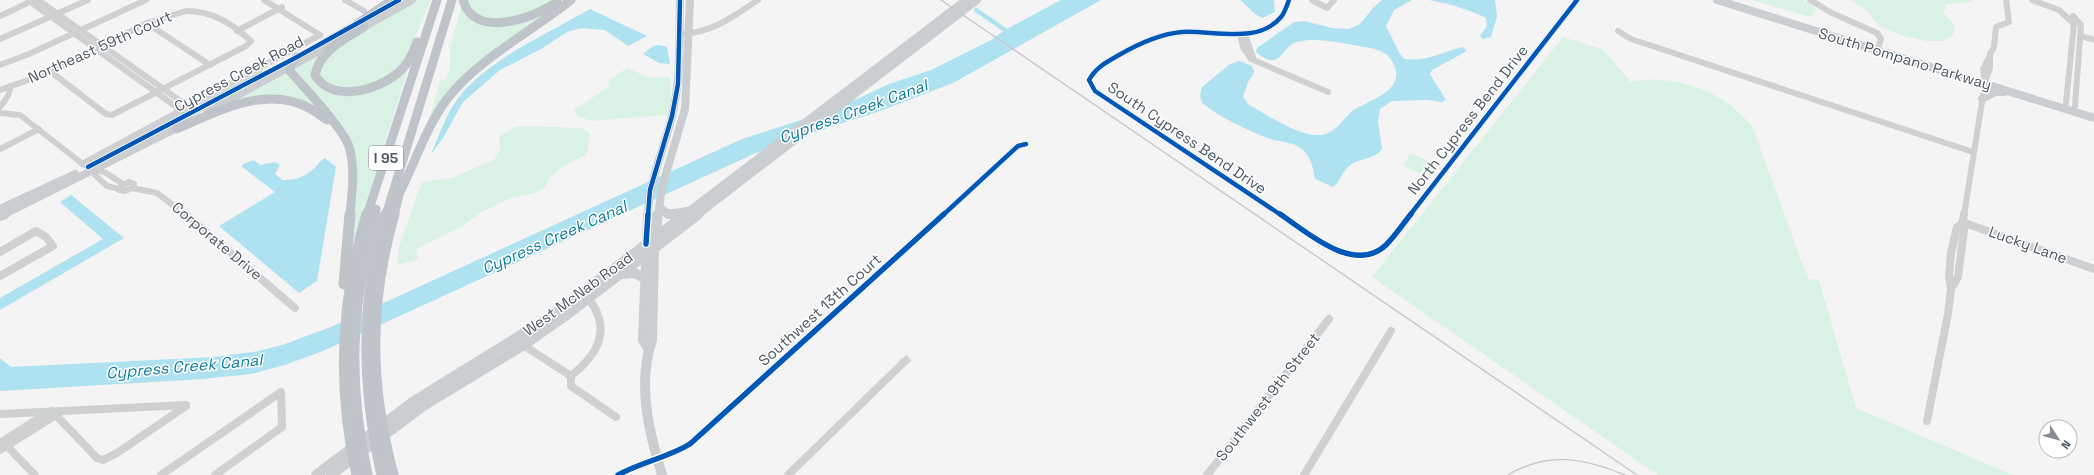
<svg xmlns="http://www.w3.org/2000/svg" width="2094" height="475" viewBox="0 0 2094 475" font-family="'Space Grotesk',sans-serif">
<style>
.green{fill:#d9f2e3}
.water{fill:#aee2f0}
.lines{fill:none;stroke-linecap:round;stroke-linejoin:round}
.canal{stroke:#aee2f0;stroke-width:4.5}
.minor-tunnel{stroke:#d2d4d7;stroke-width:8;stroke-dasharray:8 4;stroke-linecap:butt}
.minor-far1{stroke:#ced0d2;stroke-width:6}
.minor{stroke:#ced0d2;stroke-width:8}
.major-far1{stroke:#caced1;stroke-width:8}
.major{stroke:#caced1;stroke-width:10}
.highway-far1{stroke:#bec4c9;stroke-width:9}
.highway{stroke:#bec4c9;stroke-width:11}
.rail{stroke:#c9cacc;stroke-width:1.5}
.cycleway-far1-casing{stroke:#fff;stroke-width:6}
.cycleway-casing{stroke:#fff;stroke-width:8}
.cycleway-far1{stroke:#0057b8;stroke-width:4.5}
.cycleway{stroke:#0057b8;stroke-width:5.5}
.labels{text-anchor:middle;stroke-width:3;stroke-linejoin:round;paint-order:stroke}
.shield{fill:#fff;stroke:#808990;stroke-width:1}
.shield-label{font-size:14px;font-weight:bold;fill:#4a5661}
.street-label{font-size:15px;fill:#4a5661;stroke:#fff}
.water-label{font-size:16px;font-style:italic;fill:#0c7c9b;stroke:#fff}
</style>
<rect width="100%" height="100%" fill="#f4f4f4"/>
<g class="green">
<polygon points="418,0 431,0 404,63 380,82 343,90 320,81 319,66 340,44"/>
<polygon points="467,0 557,0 544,9 497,20 476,14"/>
<polygon points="562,0 568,0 492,53 430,117 440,80 446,79 450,68 450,47 461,8 494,23 558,3"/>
<polygon points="1752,0 1804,0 1816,9 1810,17"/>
<polygon points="1851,0 1971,0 1971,2 1947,4 1943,13 1955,25 1953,35 1943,41 1926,41 1904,36 1879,26 1871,15"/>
<path d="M 1563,37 L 1602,49 L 1631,82 C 1674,72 1728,93 1753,128 L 1808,279 L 1819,280 L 1856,408 L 2013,475 L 1658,475 L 1372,277 Z"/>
<path d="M 319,55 L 314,80 L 356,92 L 409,66 L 352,246 C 354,210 365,168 348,134 C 339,115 309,87 294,69 Z"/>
<polygon points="627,68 650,78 670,77 671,102 666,115 592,121 579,117 574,110 610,86 608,81"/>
<polygon points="288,73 324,114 309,105 241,101 241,98"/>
<path d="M 523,126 L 581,128 L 590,133 L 587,154 C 571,163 551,169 545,188 L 535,193 L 511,198 L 483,211 L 461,227 L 416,249 L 418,260 L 397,265 L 400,244 L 422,182 L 452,178 L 477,167 L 494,160 L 501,148 L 499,137 L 513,128 Z"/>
<polygon points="1411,153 1435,164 1425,176 1403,166"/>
</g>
<g class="water">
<polygon points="1061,0 1101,0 953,83 883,110 818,131 756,153 323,351 285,365 251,374 203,379 0,391 0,358 11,367 214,357 259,351 285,344 331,327 742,139 798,121 857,99 889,84 931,70 991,40 1005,30"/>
<path d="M 1240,0 L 1274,0 L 1275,12 L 1262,18 C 1254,15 1248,6 1240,0 Z"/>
<path d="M 1382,0 L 1412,0 L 1394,10 L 1386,26 L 1400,54 L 1404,59 C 1428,62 1441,52 1463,47 L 1467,51 L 1432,70 L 1430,74 L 1446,100 L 1442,102 L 1427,100 L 1392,101 L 1380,109 L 1378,121 L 1382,149 C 1375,159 1362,158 1352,164 C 1342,170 1341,181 1333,187 L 1315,179 C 1313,167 1311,157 1302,149 C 1292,141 1278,142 1267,138 C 1245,129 1221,118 1202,103 L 1200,96 L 1202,87 L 1230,64 L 1239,61 L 1252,66 L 1254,71 L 1253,75 L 1248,82 L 1243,97 L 1249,105 C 1268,115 1299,137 1321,135 C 1338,133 1344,115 1357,108 C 1373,99 1405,89 1394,65 C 1389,54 1383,51 1371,48 C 1348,45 1320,36 1297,42 C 1282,45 1281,74 1256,52 L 1257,48 L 1294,22 L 1305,21 L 1332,28 L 1349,29 L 1360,24 L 1374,7 Z"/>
<polygon points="1429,0 1495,0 1497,16 1491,37 1483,39 1480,36 1487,26 1486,18 1478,14 1452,5"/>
<path d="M 590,9 L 647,36 L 628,46 L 605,30 L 582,28 L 567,32 L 541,49 L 500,70 L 463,102 L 443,138 L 431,154 C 440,133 448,109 463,92 C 497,55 547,34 590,9 Z"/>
<polygon points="659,45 667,47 670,64 659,63 643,54 653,46"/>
<path d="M 325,158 L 336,167 L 317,281 L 299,293 L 219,226 L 275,192 L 242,167 L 243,164 L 254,160 L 260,165 L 275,162 L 280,165 L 275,174 L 283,180 C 294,180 302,178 311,171 C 317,167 317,163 325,158 Z"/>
<polygon points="71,195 124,238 0,310 0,298 103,239 60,202"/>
</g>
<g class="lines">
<polyline class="canal" points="976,10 1005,30"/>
<polyline class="minor-tunnel" points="903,363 910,357"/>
<g class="minor-far1">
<polyline points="28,0 182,111"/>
<polyline points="38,0 189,107"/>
<polyline points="264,0 320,35"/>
<polyline points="345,0 364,11"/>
<polyline points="1312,0 1327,8 1334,0"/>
<polyline points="1810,0 1832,13 1877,33 1881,39 1879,45"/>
<polyline points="2032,0 2059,10 2074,24 2066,103"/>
<path d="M 186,11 C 213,11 231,23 251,41 L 246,46 L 112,115 L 106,114 L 51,72 L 147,23 Z"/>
<polyline points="0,16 34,0"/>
<polyline points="2073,16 2081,25 2075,106"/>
<polyline points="148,24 210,65"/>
<polyline points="237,31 282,7"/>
<polyline points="1618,31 1631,39 1973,152"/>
<path d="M 684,34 C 715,31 732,17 758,0"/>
<polyline points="1240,34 1243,47 1251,59 1328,92"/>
<polyline points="1243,34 1247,40 1253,57"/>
<polyline points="2081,36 2094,40"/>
<polyline points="0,39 88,0"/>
<polyline points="0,65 29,54 146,0"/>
<polyline points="1985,83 1983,69 1994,47 1996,27 2009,22 2006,0"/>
<polyline points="0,90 51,72"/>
<polyline points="0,107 8,96 11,86"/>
<polyline points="0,113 20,115 84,165 106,173 123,184"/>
<polyline points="0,149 39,129"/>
<polyline points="82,164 320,35"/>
<polyline points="95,171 95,175 107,186 119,189"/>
<polygon points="129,182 134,184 132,188 125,191 119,190 121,186"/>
<polyline points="132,188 157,193 186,215"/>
<polyline points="943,215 1018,146 1026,144"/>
<path d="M 1281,215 L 1095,91 L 1089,80 C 1096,67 1107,62 1119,55 C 1138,44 1159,34 1182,32 C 1213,30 1258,45 1281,17 C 1285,12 1287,5 1289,0"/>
<polyline points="1410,215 1577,0"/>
<polyline points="1964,215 1985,83 1990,68 1990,53"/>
</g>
<g class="minor">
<polyline points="185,214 295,308"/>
<path d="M 1280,214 C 1307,232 1354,275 1386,245 C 1395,236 1403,224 1411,214"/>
<polyline points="1962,222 2094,269"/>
<polyline points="0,252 36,231 46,237 53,246 0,276"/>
<polyline points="1951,289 1958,277 1964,230 1962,225 1964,214"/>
<polyline points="520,343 571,376 571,386 616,417"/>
<path d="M 571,376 C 598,354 612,330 589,299"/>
<polyline points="52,411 97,458 103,460 117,453 186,406"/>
<polyline points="0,414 186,405"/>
<polyline points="1927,421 1948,314 1951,289 1949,276 1951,253 1957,227 1962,225"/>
<polyline points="0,443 47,413"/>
<polyline points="4,443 35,475"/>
<polyline points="0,450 59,413"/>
<polyline points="161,475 281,392"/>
<polyline points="215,475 282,427 281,392"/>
<path d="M 618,475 C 641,462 667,458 690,444 L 944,214"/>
<polyline points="788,475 903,363"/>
<polyline points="1207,475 1329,319"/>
<polyline points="1304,475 1391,331"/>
</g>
<g class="major-far1">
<polyline points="1717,0 2094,118"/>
<polyline points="358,30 412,0"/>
<polyline points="325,42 363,21"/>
<polyline points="1982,99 1995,92 2004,92"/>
<polyline points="208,111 336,42"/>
<polyline points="129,146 262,75"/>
<polyline points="659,207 669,214 687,211"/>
<polyline points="0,209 75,174"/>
<polyline points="3,215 183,125"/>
<path d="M 648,215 C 649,181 664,149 672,116 C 681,79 679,39 680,0"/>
<polyline points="658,215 662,187 685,109 690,0"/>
<polyline points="684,215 966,0"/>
<polyline points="697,215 977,0"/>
</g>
<g class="major">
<polyline points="648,214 643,340 648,348"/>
<path d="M 658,214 L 654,248 L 652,340 C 637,383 649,433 662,475"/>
<polyline points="668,214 672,214"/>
<polyline points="0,216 5,214"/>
<polyline points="621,274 635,273 645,279"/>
<polyline points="316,475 414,401 550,317 686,214"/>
<polyline points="331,475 425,405 524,345 564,317 699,214"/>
</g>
<g class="highway-far1">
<path d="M 463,0 C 474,40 534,18 557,2"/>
<polyline points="357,24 392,0"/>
<path d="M 364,27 C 344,40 320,50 315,75 C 332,103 376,91 398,73 C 407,66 413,53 417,42"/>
<path d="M 297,57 L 290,64 L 290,71 C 304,88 346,130 350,150 C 355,171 352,193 350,215"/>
<path d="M 177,129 C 217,111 266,85 309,108 C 315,111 321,116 327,120"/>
<path d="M 399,194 C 415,163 426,127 447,99 C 480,57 530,33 571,0"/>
<polyline points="367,215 437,0"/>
<polyline points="374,215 376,209"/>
<polyline points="386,215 452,0"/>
<polyline points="394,215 399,195"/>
</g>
<g class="highway">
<polyline points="344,284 350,214"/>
<path d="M 357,475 C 337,387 341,300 367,214"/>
<path d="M 367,475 C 347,384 350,304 375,214"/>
<path d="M 382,475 C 362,387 360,300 386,214"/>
<path d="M 393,475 C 369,384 368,305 394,214"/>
</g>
<g class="rail">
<polyline points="941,0 1637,475"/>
<path d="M 1508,475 C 1548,451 1584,458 1625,475"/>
</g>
<g class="cycleway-far1-casing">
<g id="cycleway-far1">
<polyline points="88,167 297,57 399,0"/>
<polyline points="648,215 650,190 672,116 678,84 680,0"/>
<polyline points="943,215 1018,146 1026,144"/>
<path d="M 1281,215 L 1095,91 L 1089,80 C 1096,67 1107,62 1119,55 C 1138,44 1159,34 1182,32 C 1213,30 1258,45 1281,17 C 1285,12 1287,5 1289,0"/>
<polyline points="1410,215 1577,0"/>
</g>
</g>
<g class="cycleway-casing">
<g id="cycleway">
<path d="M 1280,214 C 1307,232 1354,275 1386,245 C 1395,236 1403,224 1411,214"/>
<polyline points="646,244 648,214"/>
<path d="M 618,475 C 641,462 667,458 690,444 L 944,214"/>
</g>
</g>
<use href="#cycleway-far1" class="cycleway-far1"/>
<use href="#cycleway" class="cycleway"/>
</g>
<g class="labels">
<rect class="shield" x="369" y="146" width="34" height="24" rx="3"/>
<g class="shield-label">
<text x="386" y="163">I 95</text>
</g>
<g class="street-label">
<text transform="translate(100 47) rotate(-24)" y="5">Northeast 59th Court</text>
<text transform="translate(1905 59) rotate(17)" y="5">South Pompano Parkway</text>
<text transform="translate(239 74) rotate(-28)" y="5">Cypress Creek Road</text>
<text transform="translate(1468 120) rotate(-52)" y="5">North Cypress Bend Drive</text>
<text transform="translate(1187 138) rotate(34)" y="5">South Cypress Bend Drive</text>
<text transform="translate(217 241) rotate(40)" y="5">Corporate Drive</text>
<text transform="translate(2028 245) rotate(20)" y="5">Lucky Lane</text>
<text transform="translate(578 294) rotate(-36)" y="5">West McNab Road</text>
<text transform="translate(820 310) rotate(-42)" y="5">Southwest 13th Court</text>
<text transform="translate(1268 397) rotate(-52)" y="5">Southwest 9th Street</text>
</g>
<g class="water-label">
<text transform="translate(853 111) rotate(-20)" y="6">Cypress Creek Canal</text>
<text transform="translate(554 237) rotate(-24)" y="6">Cypress Creek Canal</text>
<text transform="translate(184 366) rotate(-5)" y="6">Cypress Creek Canal</text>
</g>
</g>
<g transform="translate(2058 439) rotate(126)"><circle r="19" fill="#ffffff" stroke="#b7bbc0"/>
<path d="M0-3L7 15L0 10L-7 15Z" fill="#868d94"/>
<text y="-6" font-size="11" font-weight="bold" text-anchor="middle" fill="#4a5661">N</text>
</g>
</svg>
